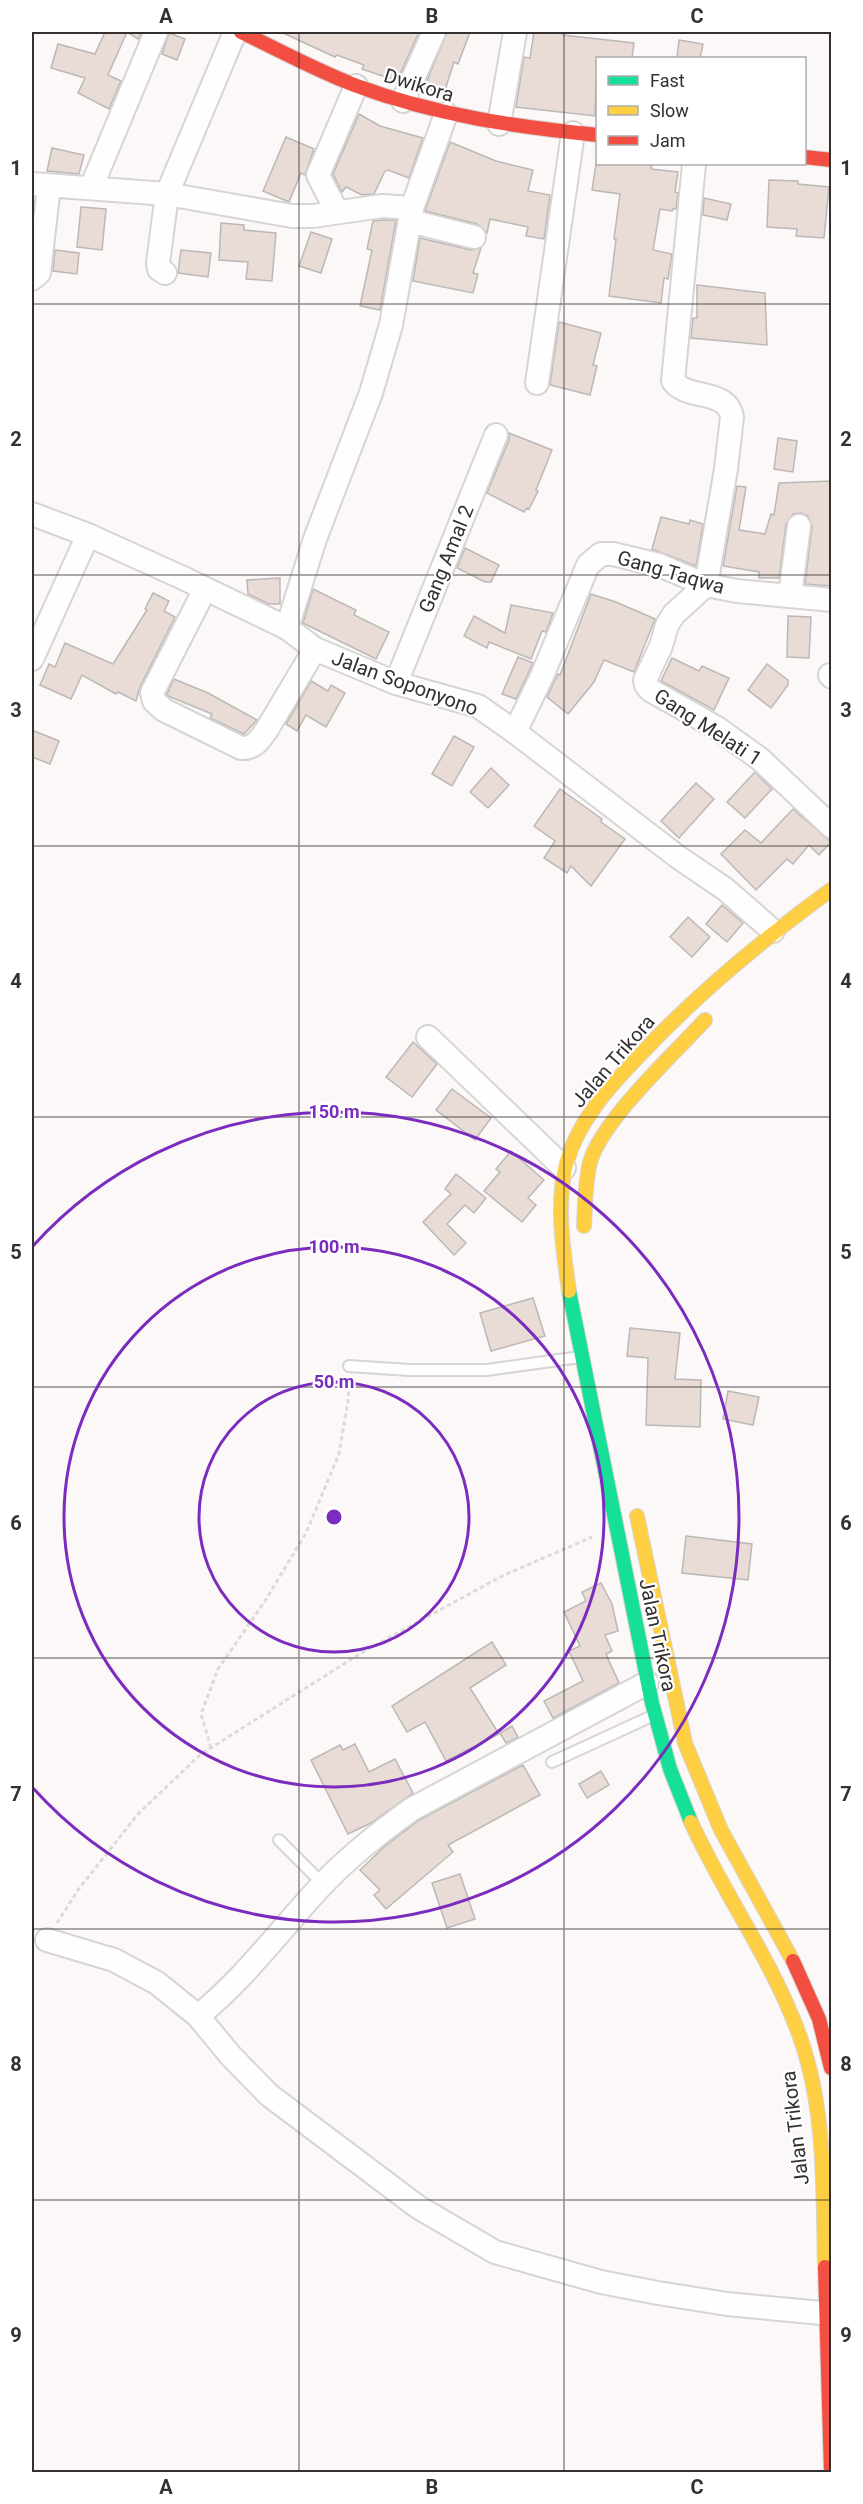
<svg xmlns="http://www.w3.org/2000/svg" width="863" height="2504" viewBox="0 0 863 2504" font-family="Roboto,sans-serif">
<style>
.building{fill:#e9dbd5;stroke:#bbb8b7;stroke-width:1.5}
.lines{fill:none;stroke-linecap:round;stroke-linejoin:round}
.lane-casing{stroke:#d7d5d4;stroke-width:14}
.street-casing{stroke:#d7d5d4;stroke-width:26}
.fast-casing{stroke:#d7d5d4;stroke-width:16}
.slow-casing{stroke:#d7d5d4;stroke-width:16}
.jam-casing{stroke:#d7d5d4;stroke-width:16}
.path{stroke:#dcdada;stroke-width:3;stroke-dasharray:4.5 3;stroke-linecap:butt}
.lane{stroke:#fffefe;stroke-width:10}
.street{stroke:#fffefe;stroke-width:22}
.fast{stroke:#16e098;stroke-width:14}
.slow{stroke:#ffcf43;stroke-width:14}
.jam{stroke:#f24e42;stroke-width:14}
.grid{fill:none;stroke:#33302f;stroke-width:1.5;stroke-opacity:0.55}
.ring{fill:none;stroke:#7b2cbf;stroke-width:3}
.labels{text-anchor:middle;stroke-width:4.5;stroke-linejoin:round;paint-order:stroke}
.street-label{font-size:20px;fill:#33302f;stroke:#fff}
.centre{fill:#7b2cbf;stroke:#fff;stroke-width:3}
.ring-label{font-size:18px;text-anchor:middle;font-weight:bold;fill:#7b2cbf;stroke:#fff;stroke-width:4.5;stroke-linejoin:round;paint-order:stroke}
.neatline{fill:none;stroke:#33302f;stroke-width:2}
.grid-label{font-size:20px;text-anchor:middle;font-weight:bold;fill:#33302f}
</style>
<rect width="100%" height="100%" fill="#fcf8f7"/>
<g class="building">
<polygon points="105,32 142,32 138,39 127,32 108,75 121,81 109,109 78,93 85,78 51,68 58,44 95,54"/>
<polygon points="281,32 419,32 397,81 362,69 364,65 337,55 335,57"/>
<polygon points="447,32 470,32 458,64 454,62 444,93 424,88"/>
<polygon points="534,32 563,32 563,35 634,43 632,58 597,58 595,116 516,107 524,57 530,58"/>
<polygon points="169,33 185,39 177,60 162,54"/>
<polygon points="679,40 703,44 700,58 677,58"/>
<polygon points="359,114 380,126 423,138 409,178 388,170 385,171 374,194 362,195 346,187 342,192 333,174"/>
<polygon points="286,137 314,149 305,175 301,173 289,202 263,191"/>
<polygon points="450,142 496,161 533,170 528,191 550,195 544,239 526,236 528,227 490,219 487,233 477,224 425,211"/>
<polygon points="52,148 84,155 79,174 47,171"/>
<polygon points="596,164 652,164 651,169 678,172 675,192 678,193 676,209 673,209 672,211 660,209 653,250 672,254 668,279 664,278 661,303 609,296 616,239 614,239 620,194 592,190"/>
<polygon points="769,180 798,181 798,184 829,187 824,238 796,236 797,229 767,227"/>
<polygon points="704,198 731,204 727,220 703,215"/>
<polygon points="81,207 106,209 102,250 77,247"/>
<polygon points="383,220 396,220 380,310 360,306 372,250 367,249 373,221"/>
<polygon points="221,223 244,225 244,230 276,233 272,281 246,279 248,262 219,260"/>
<polygon points="311,232 332,239 321,273 299,266"/>
<polygon points="420,238 471,250 481,248 473,273 478,274 473,293 413,281"/>
<polygon points="55,250 79,253 77,274 53,271"/>
<polygon points="181,250 211,253 208,277 178,273"/>
<polygon points="697,285 765,293 767,345 691,338 693,318 697,318"/>
<polygon points="559,322 601,333 593,365 597,366 590,395 550,385"/>
<polygon points="509,433 552,450 536,490 538,491 529,509 527,508 524,512 487,493 509,440"/>
<polygon points="778,438 797,441 793,472 774,469"/>
<polygon points="831,481 831,586 805,584 812,527 808,516 801,513 793,514 786,524 779,578 759,578 759,572 723,566 737,486 746,487 739,530 765,534 771,514 774,515 779,483"/>
<polygon points="661,517 689,524 690,520 703,524 696,566 652,549"/>
<polygon points="465,548 499,565 491,582 485,582 457,568"/>
<polygon points="280,578 280,604 269,604 248,594 247,580"/>
<polygon points="313,589 356,610 354,615 389,632 376,659 303,623"/>
<polygon points="153,593 169,601 164,611 175,617 140,687 136,701 118,692 116,694 82,675 71,699 40,685 49,664 55,667 65,643 113,664 147,610 145,609"/>
<polygon points="591,594 616,602 655,619 634,672 604,660 594,682 568,714 547,697 558,674 560,675"/>
<polygon points="511,605 553,613 546,632 542,631 531,659 489,642 487,648 464,636 474,616 505,633"/>
<polygon points="788,616 811,617 809,658 787,657"/>
<polygon points="518,657 533,663 516,699 502,694"/>
<polygon points="672,658 699,671 702,666 729,678 714,710 661,681"/>
<polygon points="767,664 788,680 788,685 771,708 748,690"/>
<polygon points="174,679 208,693 257,720 244,734 210,718 212,714 168,696 167,694"/>
<polygon points="311,681 328,691 331,685 345,693 326,727 306,715 297,731 286,724"/>
<polygon points="32,730 59,741 50,764 32,757"/>
<polygon points="454,736 474,747 452,786 432,774"/>
<polygon points="491,768 509,785 488,808 470,792"/>
<polygon points="755,772 772,789 745,818 727,802"/>
<polygon points="696,783 714,799 679,838 661,821"/>
<polygon points="560,789 602,819 601,822 625,839 591,886 571,866 567,873 544,858 555,841 534,826"/>
<polygon points="793,809 831,842 819,855 809,845 793,864 787,859 756,890 721,854 745,830 761,843"/>
<polygon points="722,905 743,923 727,942 706,924"/>
<polygon points="688,917 710,937 692,957 670,937"/>
<polygon points="413,1042 437,1064 412,1097 386,1077"/>
<polygon points="452,1089 491,1118 475,1140 436,1110"/>
<polygon points="511,1151 544,1180 528,1198 536,1205 522,1222 484,1191 500,1172 496,1169"/>
<polygon points="456,1174 486,1198 474,1213 465,1205 447,1224 466,1243 454,1255 423,1222 451,1194 445,1189"/>
<polygon points="533,1298 545,1336 491,1351 480,1313"/>
<polygon points="630,1328 680,1333 675,1379 701,1380 700,1427 646,1425 648,1358 627,1356"/>
<polygon points="728,1391 759,1397 753,1425 723,1419"/>
<polygon points="686,1536 752,1544 748,1580 682,1573"/>
<polygon points="601,1583 612,1604 618,1631 605,1635 612,1651 606,1654 619,1683 553,1718 544,1701 583,1681 569,1651 580,1646 564,1612 586,1601 582,1592"/>
<polygon points="492,1642 506,1665 470,1688 499,1734 446,1761 425,1722 407,1732 392,1706"/>
<polygon points="512,1726 518,1737 506,1743 500,1733"/>
<polygon points="355,1744 369,1772 395,1759 413,1793 371,1823 348,1834 311,1760 340,1745 343,1750"/>
<polygon points="523,1765 540,1795 448,1845 453,1852 386,1909 374,1895 380,1890 360,1870 384,1847 419,1820"/>
<polygon points="601,1771 609,1785 587,1798 579,1784"/>
<polygon points="460,1874 475,1919 447,1928 432,1883"/>
</g>
<g class="lines">
<g class="lane-casing">
<g id="lane">
<polyline points="349,1366 409,1370 487,1370 580,1357"/>
<polyline points="552,1762 652,1716"/>
<polyline points="279,1840 323,1884"/>
</g>
</g>
<g class="street-casing">
<g id="street">
<polyline points="403,101 434,32"/>
<polyline points="499,124 515,32"/>
<path d="M 694,164 L 673,381 C 688,401 727,388 732,417 L 726,469 L 706,585 L 674,614 L 667,625 L 661,646 L 645,680 L 646,685 L 650,690 L 717,728 L 760,759 L 832,827"/>
<polyline points="32,184 167,194 292,216 313,216 382,206 412,208"/>
<polyline points="91,188 156,32"/>
<polyline points="337,212 318,175 356,86"/>
<polyline points="410,221 474,237"/>
<polyline points="165,273 159,269 158,263 167,194 235,32"/>
<polyline points="32,279 39,273 49,186"/>
<polyline points="537,383 573,133"/>
<polyline points="32,514 88,535 181,577 287,628 315,649 396,683 478,706 515,732 678,857 725,889 773,931"/>
<path d="M 205,589 L 152,693 L 154,701 L 164,710 L 241,748 C 254,749 259,740 266,731 L 315,649"/>
<polyline points="790,596 799,526"/>
<polyline points="287,628 315,539 371,393 391,325 412,208 446,114"/>
<polyline points="32,659 88,535"/>
<polyline points="830,675 832,677"/>
<polyline points="396,683 496,435"/>
<polyline points="515,732 542,676 588,565 601,554 613,554 659,565 706,585 737,591 832,600"/>
<polyline points="428,1037 564,1168"/>
<polyline points="47,1940 114,1960 157,1983 198,2016 230,2055 269,2095 418,2207 495,2252 601,2282 658,2293 727,2304 832,2314"/>
<path d="M 198,2016 C 245,1978 280,1930 321,1886 C 348,1857 380,1832 412,1809 L 647,1683"/>
</g>
</g>
<g class="fast-casing">
<polyline id="fast" points="569,1291 652,1703 670,1769 691,1822"/>
</g>
<g class="slow-casing">
<g id="slow">
<path d="M 584,1226 C 585,1204 585,1183 590,1162 C 603,1119 673,1055 705,1020"/>
<path d="M 569,1291 C 563,1249 556,1206 566,1164 C 578,1121 609,1087 639,1056 C 698,993 763,939 832,889"/>
<polyline points="637,1516 685,1743 721,1830 793,1961"/>
<path d="M 691,1822 C 724,1895 773,1961 800,2037 C 826,2110 823,2191 825,2267"/>
</g>
</g>
<g class="jam-casing">
<g id="jam">
<path d="M 241,32 C 279,50 317,71 357,86 C 435,115 516,127 598,135"/>
<polyline points="804,157 832,160"/>
<polyline points="793,1961 819,2019 831,2068"/>
<polyline points="825,2267 831,2472"/>
</g>
</g>
<g class="path">
<polyline points="211,1748 201,1714 218,1669 265,1601 306,1533 339,1454 348,1401 349,1379"/>
<polyline points="57,1923 78,1890 138,1814 201,1754 363,1652 502,1576 592,1537"/>
</g>
<use href="#lane" class="lane"/>
<use href="#street" class="street"/>
<use href="#fast" class="fast"/>
<use href="#slow" class="slow"/>
<use href="#jam" class="jam"/>
</g>
<path class="grid" d="M 299,32 L 299,2472M 564,32 L 564,2472M 32,304 L 832,304M 32,575 L 832,575M 32,846 L 832,846M 32,1117 L 832,1117M 32,1387 L 832,1387M 32,1658 L 832,1658M 32,1929 L 832,1929M 32,2200 L 832,2200"/>
<g class="ring">
<circle cx="334" cy="1517" r="135"/>
<circle cx="334" cy="1517" r="270"/>
<path d="M33 1246A405 405 0 1 1 33 1788"/>
</g>
<g class="labels">
<g class="street-label">
<text transform="translate(419 85) rotate(17)" y="7">Dwikora</text>
<text transform="translate(446 559) rotate(-68)" y="7">Gang Amal 2</text>
<text transform="translate(671 572) rotate(16)" y="7">Gang Taqwa</text>
<text transform="translate(405 683) rotate(20)" y="7">Jalan Soponyono</text>
<text transform="translate(708 727) rotate(33)" y="7">Gang Melati 1</text>
<text transform="translate(613 1061) rotate(-49)" y="7">Jalan Trikora</text>
<text transform="translate(658 1635) rotate(78)" y="7">Jalan Trikora</text>
<text transform="translate(795 2128) rotate(-97)" y="7">Jalan Trikora</text>
</g>
</g>
<circle cx="334" cy="1517" r="9" class="centre"/>
<g class="ring-label">
<text x="334" y="1118">150 m</text>
<text x="334" y="1253">100 m</text>
<text x="334" y="1388">50 m</text>
</g>
<rect width="863" height="2504" fill="none" stroke="#ffffff" stroke-width="66"/>
<rect x="596" y="57" width="210" height="108" fill="#ffffff" stroke="#adacac" stroke-width="1.5"/>
<rect x="608" y="76" width="30" height="9" fill="#16e098" stroke="#adacac" stroke-width="1.5"/>
<text x="650" y="87" font-size="18" fill="#33302f">Fast</text>
<rect x="608" y="106" width="30" height="9" fill="#ffcf43" stroke="#adacac" stroke-width="1.5"/>
<text x="650" y="117" font-size="18" fill="#33302f">Slow</text>
<rect x="608" y="136" width="30" height="9" fill="#f24e42" stroke="#adacac" stroke-width="1.5"/>
<text x="650" y="147" font-size="18" fill="#33302f">Jam</text>
<rect x="33" y="33" width="797" height="2438" class="neatline"/>
<g class="grid-label">
<text x="166" y="23">A</text>
<text x="432" y="23">B</text>
<text x="697" y="23">C</text>
<text x="16" y="175">1</text>
<text x="846" y="175">1</text>
<text x="16" y="446">2</text>
<text x="846" y="446">2</text>
<text x="16" y="717">3</text>
<text x="846" y="717">3</text>
<text x="16" y="988">4</text>
<text x="846" y="988">4</text>
<text x="16" y="1259">5</text>
<text x="846" y="1259">5</text>
<text x="16" y="1530">6</text>
<text x="846" y="1530">6</text>
<text x="16" y="1801">7</text>
<text x="846" y="1801">7</text>
<text x="16" y="2071">8</text>
<text x="846" y="2071">8</text>
<text x="16" y="2342">9</text>
<text x="846" y="2342">9</text>
<text x="166" y="2494">A</text>
<text x="432" y="2494">B</text>
<text x="697" y="2494">C</text>
</g>
</svg>
